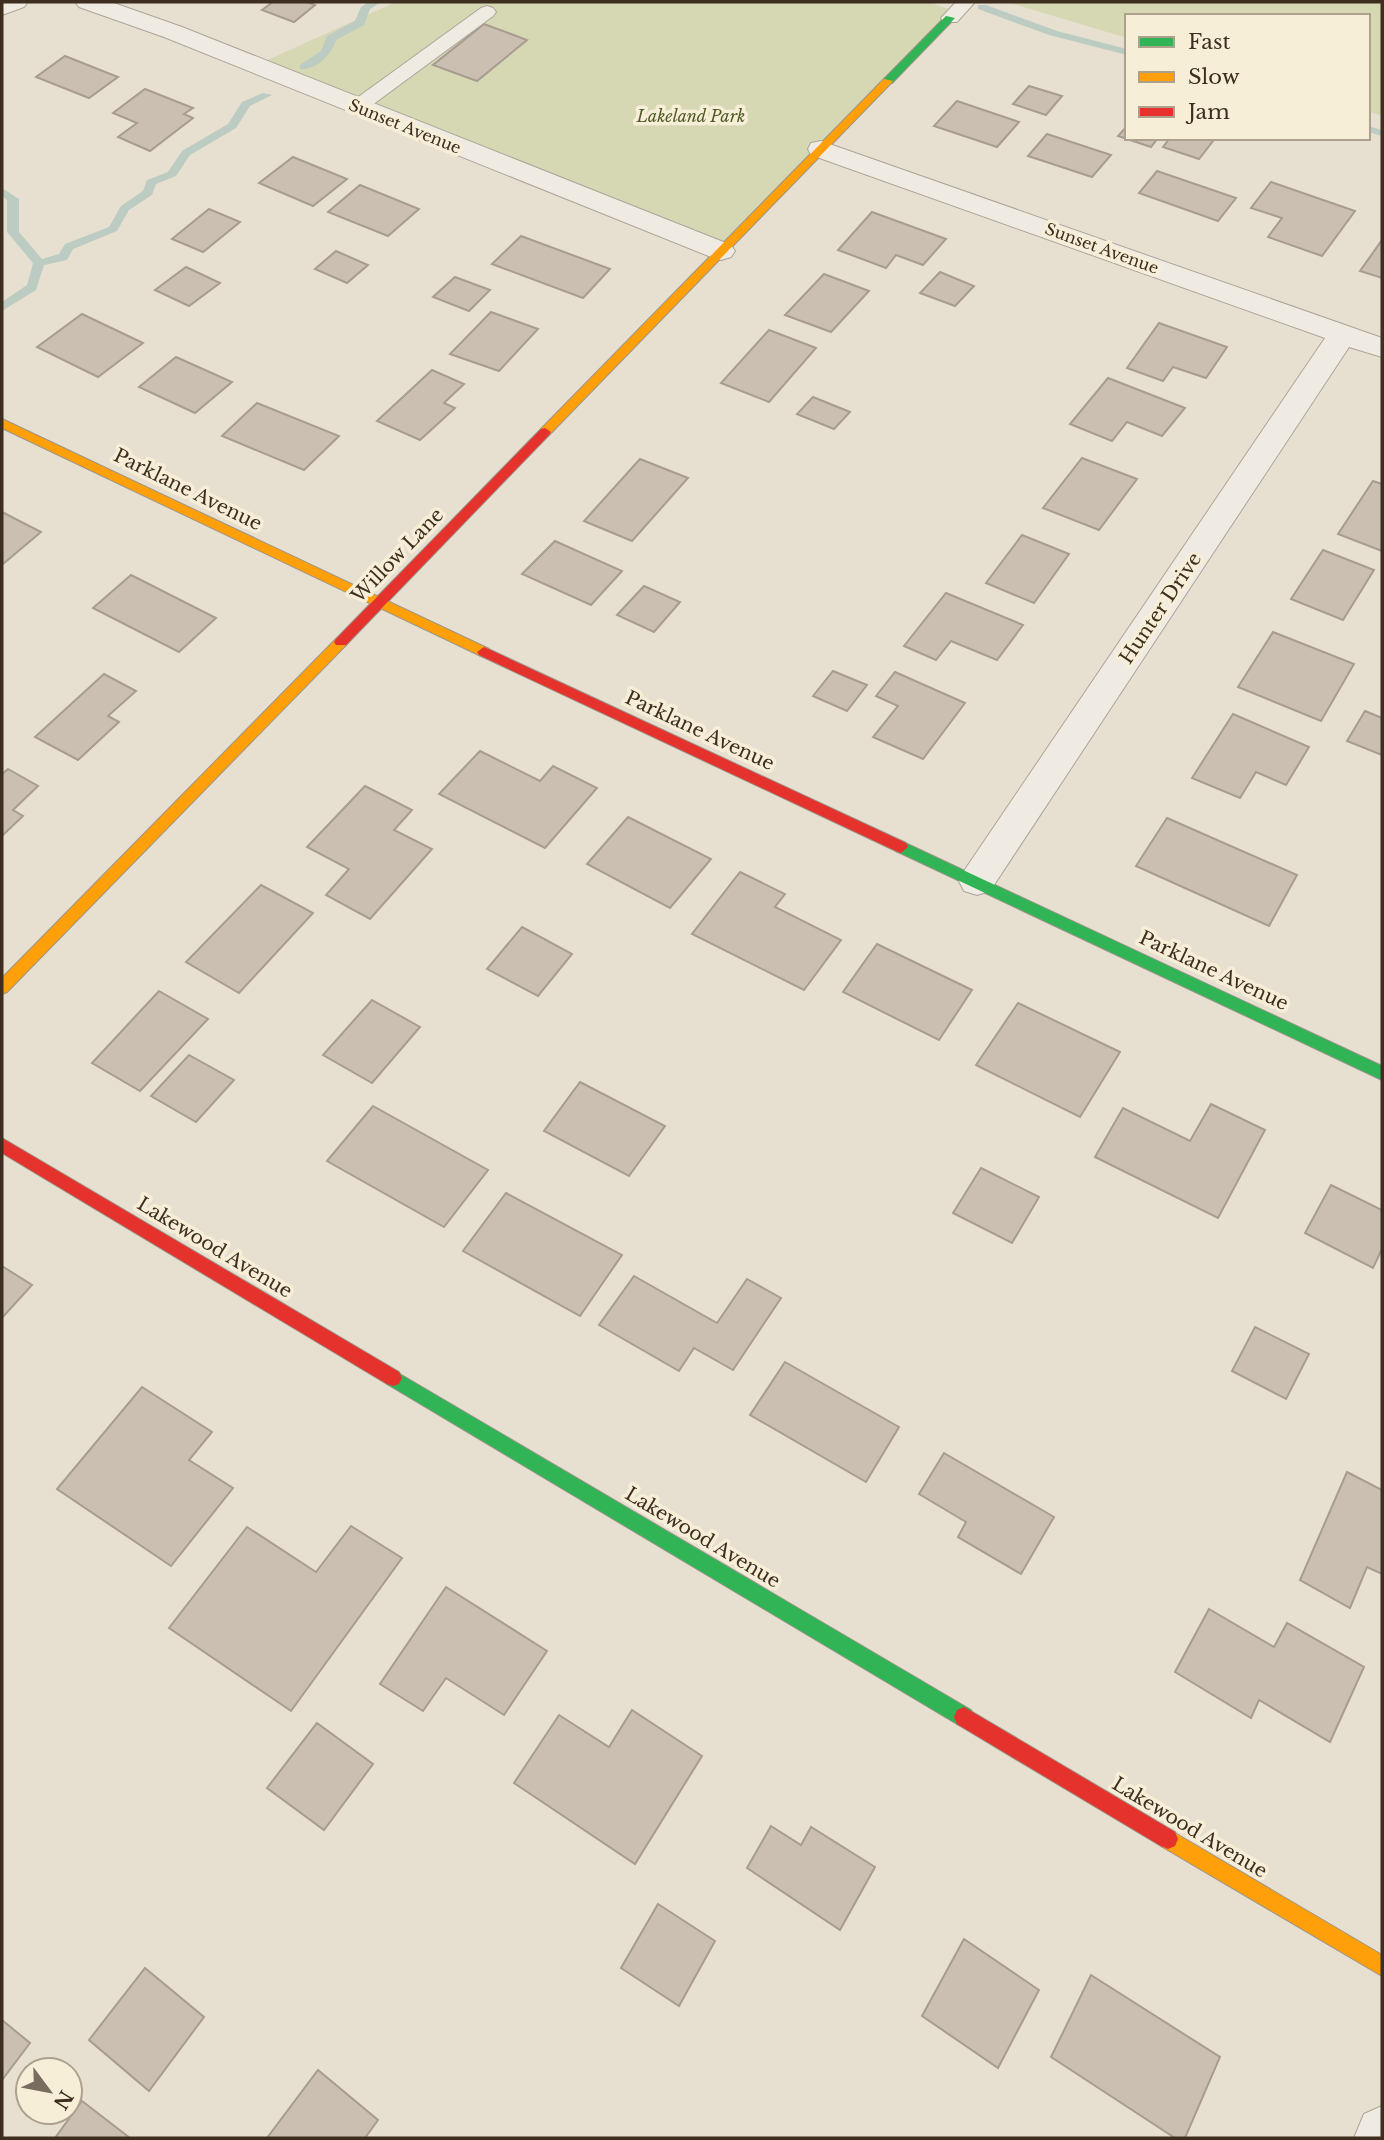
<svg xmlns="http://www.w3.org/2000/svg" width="1384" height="2140" viewBox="0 0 1384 2140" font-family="'Libre Baskerville',serif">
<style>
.green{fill:#d6d7b3}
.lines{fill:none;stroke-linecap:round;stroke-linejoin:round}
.stream{fill:#bcccc2;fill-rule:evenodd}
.building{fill:#cbbfb2;stroke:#a89c90;stroke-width:2}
.lane-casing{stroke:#ada599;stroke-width:2}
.street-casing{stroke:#ada599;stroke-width:2}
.fast-casing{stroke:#9c958a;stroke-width:2}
.slow-casing{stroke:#9c958a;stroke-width:2}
.jam-casing{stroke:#9c958a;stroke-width:2}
.lane{fill:#efebe3;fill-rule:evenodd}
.street{fill:#efebe3;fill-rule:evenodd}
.fast{fill:#30b455;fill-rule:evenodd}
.slow{fill:#ff9f0a;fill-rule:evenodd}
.jam{fill:#e5322d;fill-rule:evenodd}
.labels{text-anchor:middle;stroke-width:7;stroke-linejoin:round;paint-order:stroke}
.far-park-label{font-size:16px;font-style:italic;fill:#4d5a26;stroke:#f7eed8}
.far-street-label{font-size:16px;fill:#3d2e20;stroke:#f7eed8}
.street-label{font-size:19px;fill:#3d2e20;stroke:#f7eed8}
</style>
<rect width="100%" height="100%" fill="#e7e0d1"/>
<g class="green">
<polygon points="396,2 928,2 957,12 721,251 254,66"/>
<polygon points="1007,2 1382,2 1382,116 1368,111 1368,16 1127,16 1127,38"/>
</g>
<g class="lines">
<g class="stream">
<path d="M 369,2 L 381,2 L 370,9 L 364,25 L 336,40 C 331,55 317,70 300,69 L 300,65 L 321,51 L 327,36 L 355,21 L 361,7 Z"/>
<polygon points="978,5 986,5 1057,31 1127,49 1127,55 1049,35 978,9"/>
<polygon points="263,93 272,95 250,106 236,128 190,155 176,176 156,184 152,195 129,210 117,231 73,249 67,260 44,265 36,290 2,311 2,302 27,285 33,263 7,232 7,200 2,196 2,188 19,199 19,232 42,259 59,254 65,244 109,227 121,206 143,191 147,180 168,172 182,151 228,124 242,102"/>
<polygon points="1368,126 1382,130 1382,136 1368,132"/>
</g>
</g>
<g class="building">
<polygon points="273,2 307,2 315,5 294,22 262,10"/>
<polygon points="484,24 527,40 477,81 433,65"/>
<polygon points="65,56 118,77 89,98 36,77"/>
<polygon points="1029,86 1062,96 1046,115 1013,104"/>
<polygon points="145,89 193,108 184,114 193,118 150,151 118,137 137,123 113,113"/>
<polygon points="957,101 1019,122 997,147 934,126"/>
<polygon points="1127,126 1127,138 1158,138 1151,147 1118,136"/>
<polygon points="1047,134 1111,155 1092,177 1028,156"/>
<polygon points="1170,138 1205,138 1213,141 1199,159 1163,147"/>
<polygon points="293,157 347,179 313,206 259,183"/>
<polygon points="1157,171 1236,198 1218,221 1139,193"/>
<polygon points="1271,182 1355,211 1322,256 1268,237 1282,218 1251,208"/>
<polygon points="360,185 419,209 388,236 328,212"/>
<polygon points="209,209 240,222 203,252 172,239"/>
<polygon points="872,212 946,239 923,265 896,255 886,268 838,250"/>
<polygon points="521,236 610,269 583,298 492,264"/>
<polygon points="1382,240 1382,278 1360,271"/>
<polygon points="336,251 368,265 347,283 315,269"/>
<polygon points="186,267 220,283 189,306 155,290"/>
<polygon points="940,272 974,286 955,306 920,293"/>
<polygon points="824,274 869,291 831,332 785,315"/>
<polygon points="455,277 490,290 469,311 433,297"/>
<polygon points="491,312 538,329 499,371 450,354"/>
<polygon points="82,314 143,343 98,377 37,347"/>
<polygon points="1159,323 1227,347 1206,378 1173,367 1163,381 1127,368"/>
<polygon points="769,330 816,348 769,402 721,383"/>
<polygon points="176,357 232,382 195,413 139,387"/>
<polygon points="432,370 464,384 444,403 455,408 420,440 377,421"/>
<polygon points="1108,378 1185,408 1162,436 1127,422 1112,441 1070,424"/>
<polygon points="813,397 850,412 834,429 797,414"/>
<polygon points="257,403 339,436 304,470 222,436"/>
<polygon points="1082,458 1137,479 1099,530 1043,508"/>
<polygon points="640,459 688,478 632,541 584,521"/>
<polygon points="1373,481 1382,484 1382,551 1338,534"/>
<polygon points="2,512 41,532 3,564 2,564"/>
<polygon points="1022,535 1069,554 1034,603 986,583"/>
<polygon points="555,541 622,571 591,605 522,574"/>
<polygon points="1323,550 1374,570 1343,620 1291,599"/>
<polygon points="131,575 216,618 179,652 93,608"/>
<polygon points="644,586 680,602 654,632 617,615"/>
<polygon points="946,593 1023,625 997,660 951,641 936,660 904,646"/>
<polygon points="1273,632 1354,664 1321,721 1238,687"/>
<polygon points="833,671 867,685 847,711 813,696"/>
<polygon points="895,672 965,703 923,759 873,737 898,706 876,696"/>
<polygon points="104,674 136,691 108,716 119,722 78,760 35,737"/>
<polygon points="1365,711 1382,718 1382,755 1347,741"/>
<polygon points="1233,714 1309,747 1286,785 1256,772 1240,798 1192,778"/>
<polygon points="480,751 540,781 553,766 597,788 545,848 439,794"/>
<polygon points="8,769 38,786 13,810 23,816 2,836 2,774"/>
<polygon points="365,786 412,810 394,830 432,849 370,919 326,895 349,869 307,847"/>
<polygon points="628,817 711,859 670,908 587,864"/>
<polygon points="1167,818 1297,875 1269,926 1136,866"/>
<polygon points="740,872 785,894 775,907 841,940 804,990 692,934"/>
<polygon points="261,885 313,913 239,993 186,962"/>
<polygon points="522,927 572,954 538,996 487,969"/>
<polygon points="877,944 972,990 939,1040 843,992"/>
<polygon points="159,991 208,1019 140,1091 92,1063"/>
<polygon points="372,1000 420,1027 372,1083 323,1055"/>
<polygon points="1018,1003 1120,1052 1080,1117 976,1065"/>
<polygon points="189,1055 234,1080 196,1122 151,1096"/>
<polygon points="580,1082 665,1126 629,1176 544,1131"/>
<polygon points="1211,1104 1265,1130 1218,1218 1095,1157 1123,1108 1190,1141"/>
<polygon points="373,1106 488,1170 444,1227 327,1161"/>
<polygon points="981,1168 1039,1197 1012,1243 953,1213"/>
<polygon points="1331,1185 1382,1210 1382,1249 1373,1268 1305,1233"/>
<polygon points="506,1193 622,1255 580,1316 463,1251"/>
<polygon points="2,1266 32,1285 2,1318"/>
<polygon points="634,1276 717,1323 747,1279 781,1298 733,1370 694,1348 679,1371 599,1325"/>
<polygon points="1255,1327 1309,1354 1286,1399 1232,1371"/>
<polygon points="785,1362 899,1427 866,1482 750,1415"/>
<polygon points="142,1387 212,1432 189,1460 233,1488 171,1566 57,1489"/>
<polygon points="944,1453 1054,1517 1021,1574 958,1537 966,1522 919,1494"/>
<polygon points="1347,1472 1382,1490 1382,1574 1367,1567 1350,1608 1300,1580"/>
<polygon points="351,1526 402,1558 291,1711 169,1628 247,1527 316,1572"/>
<polygon points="446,1587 547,1651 504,1715 446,1678 423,1711 380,1684"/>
<polygon points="1209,1609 1274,1647 1287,1623 1364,1667 1330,1742 1259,1700 1251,1718 1175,1672"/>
<polygon points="632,1710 702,1756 635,1864 514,1783 559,1715 609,1747"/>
<polygon points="317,1723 373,1764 324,1830 267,1788"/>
<polygon points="771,1826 801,1845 811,1827 875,1867 840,1930 747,1868"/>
<polygon points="658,1904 715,1941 679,2006 621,1968"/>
<polygon points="964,1939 1039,1990 998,2068 922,2016"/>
<polygon points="145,1968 204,2017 149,2091 89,2040"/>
<polygon points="1091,1975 1220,2057 1185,2138 1175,2138 1051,2057"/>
<polygon points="2,2020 30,2043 2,2080"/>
<polygon points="318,2070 378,2120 365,2138 267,2138"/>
<polygon points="82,2101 130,2138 55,2138"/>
</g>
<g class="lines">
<g class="lane-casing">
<g id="lane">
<polygon points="956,2 975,2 957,22 943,22 941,18"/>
<polygon points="487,6 493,8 496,12 493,16 364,111 350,111 347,107 350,103 481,8"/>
</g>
</g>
<g class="street-casing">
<g id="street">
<polygon points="2,2 28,2 24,7 2,15"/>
<polygon points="75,2 111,2 182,27 731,245 735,251 731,257 721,260 711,257 164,37 79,7"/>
<polygon points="821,141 1382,338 1382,357 1349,347 990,891 977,895 964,891 959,881 964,871 1325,338 811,155 808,149 811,143"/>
<polygon points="1382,2106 1382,2138 1354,2138 1364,2114"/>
</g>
</g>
<g class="fast-casing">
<g id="fast">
<polygon points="946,16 955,18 892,83 884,83 884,79"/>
<polygon points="901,841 1382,1066 1382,1080 896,851 894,847 896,843"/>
<polygon points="393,1370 971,1710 974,1717 971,1724 964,1727 957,1724 387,1384 384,1378 387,1372"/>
</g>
</g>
<g class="slow-casing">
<g id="slow">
<polygon points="884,79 893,81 549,435 541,435 541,429"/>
<polygon points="2,419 489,649 491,652 484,657 479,655 2,428"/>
<polygon points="341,637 348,642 346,645 7,992 2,994 2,978 336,639"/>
<polygon points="1168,1829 1382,1955 1382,1976 1161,1846 1158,1839 1161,1832"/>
</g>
</g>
<g class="jam-casing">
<g id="jam">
<polygon points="545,428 551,432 549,435 346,645 336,645 334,642 336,639 541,429"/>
<polygon points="484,647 906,843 908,847 901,853 896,851 479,655 477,652"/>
<polygon points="2,1138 399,1372 402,1378 399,1384 393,1386 387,1384 2,1153"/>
<polygon points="964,1707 1175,1832 1178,1839 1175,1846 1168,1849 1161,1846 957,1724 954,1717 957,1710"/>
</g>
</g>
<use href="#lane" class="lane"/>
<use href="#street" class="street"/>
<use href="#fast" class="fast"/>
<use href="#slow" class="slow"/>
<use href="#jam" class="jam"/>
</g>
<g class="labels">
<g class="far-park-label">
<text x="691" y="122">Lakeland Park</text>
</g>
<g class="far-street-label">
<text transform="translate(405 126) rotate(22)" y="6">Sunset Avenue</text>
<text transform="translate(1102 248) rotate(20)" y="6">Sunset Avenue</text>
</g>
<g class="street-label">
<text transform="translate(188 489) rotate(26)" y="7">Parklane Avenue</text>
<text transform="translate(397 555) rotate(-46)" y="7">Willow Lane</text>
<text transform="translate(1160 608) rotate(-56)" y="7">Hunter Drive</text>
<text transform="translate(700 730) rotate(25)" y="7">Parklane Avenue</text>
<text transform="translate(1214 970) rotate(25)" y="7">Parklane Avenue</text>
<text transform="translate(215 1247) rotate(31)" y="7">Lakewood Avenue</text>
<text transform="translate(703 1537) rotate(31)" y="7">Lakewood Avenue</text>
<text transform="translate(1190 1827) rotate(31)" y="7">Lakewood Avenue</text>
</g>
</g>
<rect width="1384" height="2140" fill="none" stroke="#3d2e20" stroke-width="7"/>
<rect x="1125" y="14" width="245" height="126" fill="#f7eed8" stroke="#ada18e" stroke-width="2"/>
<rect x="1139" y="37" width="35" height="10" fill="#30b455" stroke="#ada18e" stroke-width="2"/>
<text x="1188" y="49" font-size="21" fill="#3d2e20">Fast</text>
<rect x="1139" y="72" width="35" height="10" fill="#ff9f0a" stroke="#ada18e" stroke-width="2"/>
<text x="1188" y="84" font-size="21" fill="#3d2e20">Slow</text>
<rect x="1139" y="107" width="35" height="10" fill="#e5322d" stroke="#ada18e" stroke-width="2"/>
<text x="1188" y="119" font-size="21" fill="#3d2e20">Jam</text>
<g transform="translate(49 2091) rotate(122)"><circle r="33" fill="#f7eed8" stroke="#ada18e" stroke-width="2"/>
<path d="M0-5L12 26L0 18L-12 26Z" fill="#786c5e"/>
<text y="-10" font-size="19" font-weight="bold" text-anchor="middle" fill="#3d2e20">N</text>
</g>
</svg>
